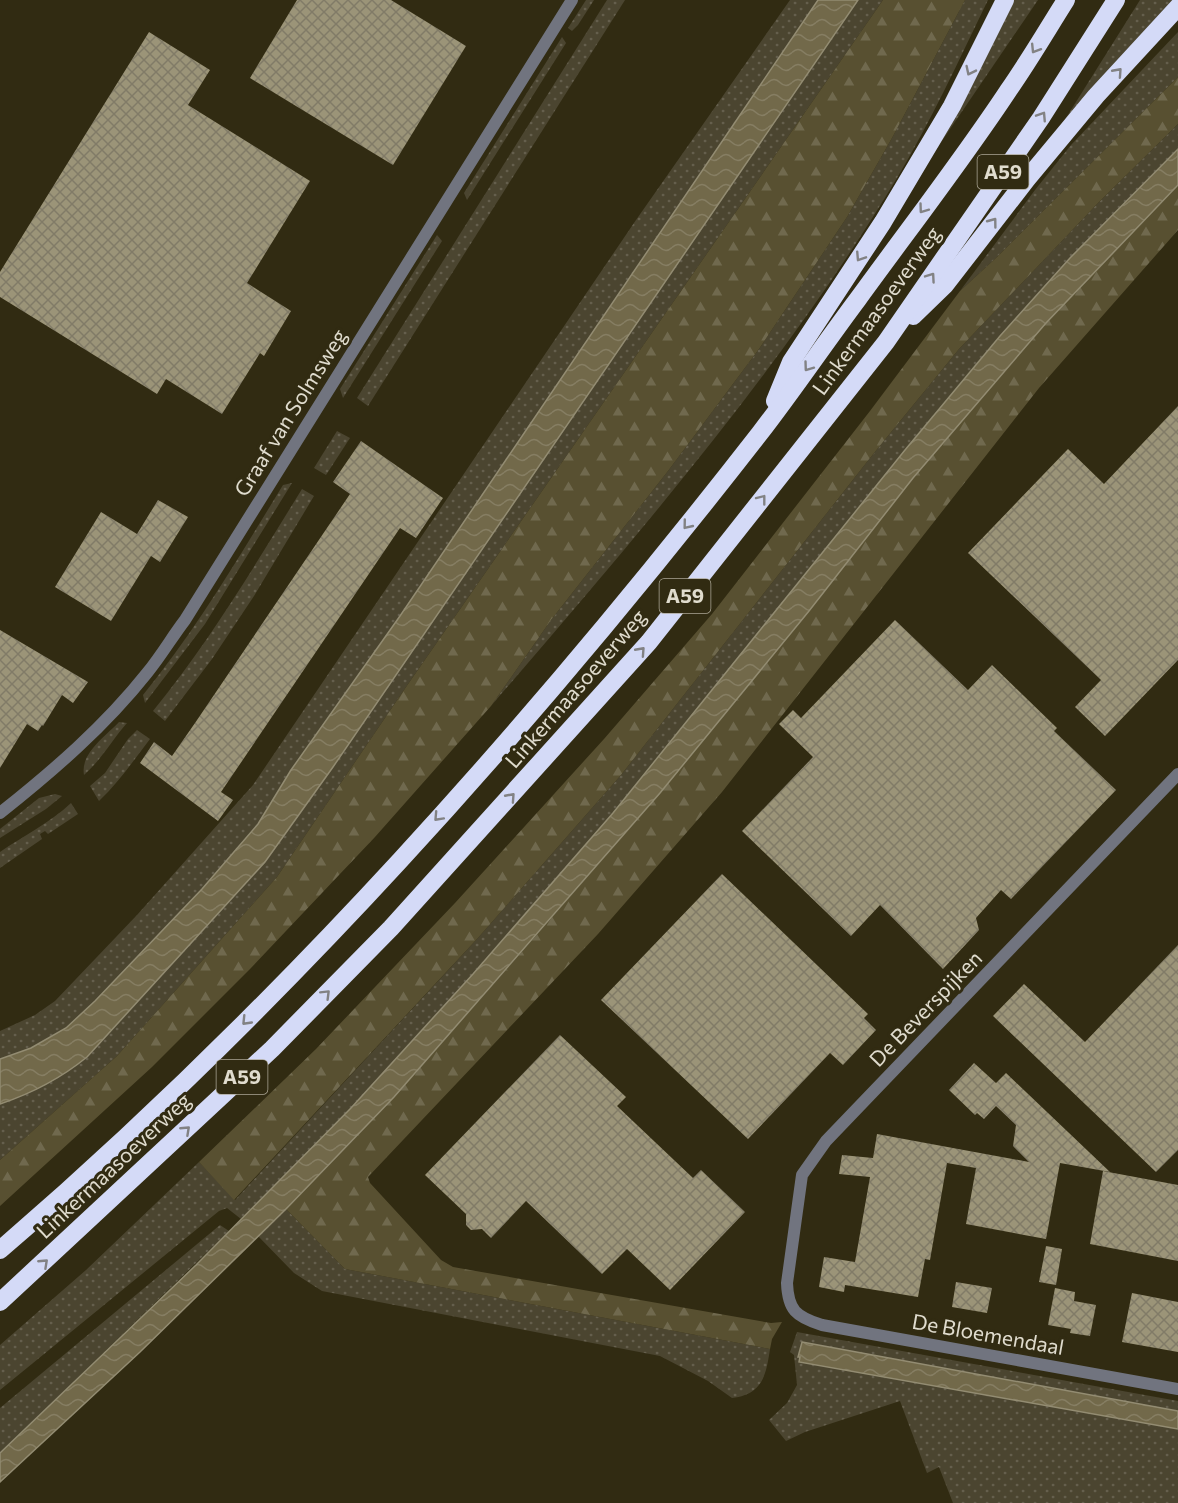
<svg xmlns="http://www.w3.org/2000/svg" width="1178" height="1503" viewBox="0 0 1178 1503" font-family="Commissioner,sans-serif">
<style>
.grass{fill:url(#grass-dots)}
.forest{fill:url(#forest-firs)}
.water{fill:url(#water-waves);stroke:#938c72;stroke-width:1.5}
.building{fill:url(#building-cross-hatch)}
.lines{fill:none;stroke-linecap:round;stroke-linejoin:round}
.minor{stroke:#71747f;stroke-width:12}
.motorway{stroke:#d4daf7;stroke-width:18}
.oneway{stroke:#828284}
.labels{text-anchor:middle;stroke-width:6;stroke-linejoin:round;paint-order:stroke}
.shield{fill:#312b12;stroke:#aca796;stroke-width:1.5}
.shield-label{font-size:20px;font-weight:bold;fill:#e0dcce}
.street-label{font-size:21px;fill:#e0dcce;stroke:#312b12}
</style>
<defs>
<pattern id="grass-dots" width="8" height="8" patternUnits="userSpaceOnUse" patternTransform="scale(1.5)"><rect width="8" height="8" fill="#4b4530"/><path d="M2 2h.1M6 6h.1" fill="none" stroke="#655f4d" stroke-width="1.8" stroke-linecap="round"/></pattern>
<pattern id="forest-firs" width="22" height="20" patternUnits="userSpaceOnUse" patternTransform="scale(1.5)"><rect width="22" height="20" fill="#585031"/><path d="M5 1l3.5 6h-7zM16 11l3.5 6h-7z" fill="#70694e"/></pattern>
<pattern id="water-waves" width="16" height="10" patternUnits="userSpaceOnUse" patternTransform="scale(1.5)"><rect width="16" height="10" fill="#72694a"/><path d="M0 5q4-4 8 0t8 0" fill="none" stroke="#867e63"/></pattern>
<pattern id="building-cross-hatch" width="8" height="8" patternUnits="userSpaceOnUse" patternTransform="scale(1.5)"><rect width="8" height="8" fill="#9b9478"/><path d="M0 0l8 8M0 8l8-8" fill="none" stroke="#817b67"/></pattern>
</defs>
<rect width="100%" height="100%" fill="#312b12"/>
<g class="grass">
<polygon points="586,0 594,0 578,25 572,31 568,28"/>
<polygon points="607,0 625,0 368,406 357,398"/>
<polygon points="790,0 818,0 400,616 291,770 258,824 202,889 95,1001 66,1028 31,1048 0,1059 0,1031 35,1015 55,1001 137,915 253,785 636,220"/>
<path d="M 858,0 L 883,0 L 406,687 L 277,877 L 117,1056 L 0,1160 L 0,1104 C 33,1093 60,1079 87,1057 L 265,862 L 333,767 Z"/>
<path d="M 965,0 L 988,0 C 959,60 931,121 897,178 C 782,369 636,537 491,706 L 551,620 L 668,471 L 759,349 L 847,217 L 892,138 Z"/>
<polygon points="1013,0 1038,0 931,157"/>
<polygon points="1140,0 1178,0 1054,137"/>
<polygon points="1178,32 1178,77 997,257 960,291 1035,190 1071,145"/>
<polygon points="562,37 566,43 467,200 464,193"/>
<polygon points="1178,124 1178,149 1070,258 1000,336 905,450 613,813 473,974 351,1108 241,1219 227,1208 219,1211 0,1390 0,1345 86,1270 199,1162 235,1200 477,939 621,775 874,453 959,349 1099,202"/>
<polygon points="437,235 442,241 343,398 340,389"/>
<polygon points="337,431 350,438 326,475 314,468"/>
<path d="M 292,483 L 205,624 L 145,703 L 143,695 C 196,630 239,557 283,485 Z"/>
<path d="M 302,489 L 314,496 L 254,596 L 212,659 L 165,721 L 153,711 C 210,641 255,565 302,489 Z"/>
<path d="M 119,722 L 127,723 C 112,740 102,759 84,775 C 80,753 106,736 119,722 Z"/>
<path d="M 137,730 L 150,739 C 133,761 119,782 99,801 L 90,786 L 105,773 L 128,739 Z"/>
<polygon points="55,794 62,796 46,809 0,838 0,829 39,798"/>
<path d="M 71,803 L 78,814 L 48,834 L 45,831 L 40,834 L 42,839 L 0,868 L 0,852 C 23,836 50,823 71,803 Z"/>
<path d="M 286,1209 L 345,1269 L 770,1349 C 766,1375 763,1394 732,1398 L 708,1381 L 660,1356 L 322,1291 L 294,1273 L 258,1236 Z"/>
<polygon points="220,1225 229,1231 0,1453 0,1408"/>
<polygon points="797,1332 1178,1401 1178,1411 802,1342 798,1356 800,1357 799,1362 1178,1429 1178,1503 953,1503 939,1467 927,1473 900,1401 805,1432 786,1441 769,1420 787,1403 797,1385 794,1355 790,1352"/>
</g>
<g class="forest">
<polygon points="883,0 965,0 892,138 847,217 759,349 668,471 551,620 491,706 375,837 250,969 152,1067 0,1206 0,1160 117,1056 277,877 406,687"/>
<polygon points="1178,77 1178,124 1099,202 959,349 874,453 621,775 477,939 234,1200 199,1162 316,1049 455,903 604,739 712,614 870,411 960,291 997,257"/>
<polygon points="1178,185 1178,230 1039,388 722,792 598,934 368,1177 370,1183 441,1260 453,1267 771,1323 782,1322 772,1339 770,1349 345,1269 286,1209 394,1097 534,938 660,793 809,611 913,478 1046,323"/>
</g>
<g class="water">
<path d="M 818,0 L 858,0 L 333,767 L 265,862 L 87,1057 C 60,1079 33,1093 0,1104 L 0,1059 L 31,1048 L 66,1028 L 95,1001 L 202,889 L 258,824 L 291,770 L 400,616 Z"/>
<polygon points="1178,149 1178,185 1046,323 913,478 809,611 660,793 394,1097 286,1209 140,1352 0,1482 0,1453 196,1265 351,1108 473,974 613,813 905,450 1000,336 1070,258"/>
<polygon points="802,1342 1178,1411 1178,1429 799,1362 800,1357 798,1357"/>
</g>
<g class="building">
<polygon points="297,0 391,0 466,46 393,165 250,78"/>
<polygon points="149,32 210,70 188,105 310,181 247,283 291,311 264,356 260,353 222,414 166,379 157,394 0,297 0,272"/>
<polygon points="1178,406 1178,660 1105,736 1075,707 1101,680 968,553 1068,449 1104,484"/>
<polygon points="361,441 443,498 416,538 400,528 221,792 233,800 218,821 140,763 154,742 172,756 195,723 350,494 333,482"/>
<polygon points="158,500 188,517 160,562 151,556 111,621 55,587 101,512 137,534"/>
<polygon points="895,620 968,690 992,665 1057,728 1054,731 1116,790 1011,899 1001,890 976,918 979,930 943,969 880,905 851,936 742,831 813,757 779,724 793,710 801,718"/>
<polygon points="0,630 88,682 73,703 62,695 43,726 42,725 38,731 27,724 0,768"/>
<polygon points="722,874 868,1014 864,1018 876,1030 843,1065 830,1053 748,1139 601,1000"/>
<polygon points="1178,945 1178,1150 1156,1172 993,1016 1024,984 1085,1042"/>
<polygon points="560,1035 626,1097 617,1106 693,1178 701,1170 745,1212 670,1290 627,1249 602,1274 526,1201 491,1238 482,1229 471,1230 466,1225 466,1214 425,1175"/>
<polygon points="974,1063 996,1083 1006,1073 1110,1172 1060,1163 1046,1239 966,1224 976,1168 947,1163 930,1260 925,1259 918,1297 845,1285 844,1292 819,1287 824,1257 855,1262 870,1177 839,1174 842,1155 873,1158 877,1134 1029,1162 1013,1146 1016,1125 996,1106 984,1119 977,1113 975,1115 949,1090"/>
<polygon points="1103,1171 1178,1185 1178,1261 1090,1244"/>
<polygon points="1046,1246 1062,1249 1056,1285 1039,1282"/>
<polygon points="956,1282 992,1288 987,1313 952,1307"/>
<polygon points="1055,1288 1075,1292 1074,1301 1096,1305 1090,1336 1070,1333 1071,1329 1048,1325"/>
<polygon points="1132,1293 1178,1302 1178,1352 1122,1342"/>
</g>
<g class="lines">
<g class="minor">
<path d="M 1178,774 L 826,1141 L 802,1175 L 787,1283 C 788,1310 796,1317 822,1325 L 1178,1389"/>
<path d="M 0,813 C 53,771 105,726 147,673 C 161,656 172,637 185,620 L 572,0"/>
</g>
<g class="motorway">
<polyline points="913,316 945,285 1027,179 1096,96 1178,7"/>
<polyline points="775,401 791,362 883,222 952,106 1005,0"/>
<path d="M 0,1250 C 282,1007 532,726 760,433 C 794,389 825,343 858,299 C 908,230 961,162 1008,91 C 1029,61 1047,30 1066,0"/>
<polyline points="0,1302 272,1049 391,928 649,642 886,342 1041,118 1116,0"/>
</g>
</g>
<defs><path id="oneway-chevron" d="M-2-3.5L2.5 0L-2 3.5" fill="none" stroke-width="1.6" stroke-linecap="round" stroke-linejoin="round" transform="scale(1.5)"/></defs>
<g class="oneway">
<use href="#oneway-chevron" transform="translate(1035 49) rotate(122)"/>
<use href="#oneway-chevron" transform="translate(970 71) rotate(116)"/>
<use href="#oneway-chevron" transform="translate(1118 72) rotate(-48)"/>
<use href="#oneway-chevron" transform="translate(1042 116) rotate(-57)"/>
<use href="#oneway-chevron" transform="translate(923 209) rotate(126)"/>
<use href="#oneway-chevron" transform="translate(993 222) rotate(-53)"/>
<use href="#oneway-chevron" transform="translate(860 257) rotate(123)"/>
<use href="#oneway-chevron" transform="translate(931 277) rotate(-55)"/>
<use href="#oneway-chevron" transform="translate(808 367) rotate(126)"/>
<use href="#oneway-chevron" transform="translate(762 499) rotate(-52)"/>
<use href="#oneway-chevron" transform="translate(687 525) rotate(129)"/>
<use href="#oneway-chevron" transform="translate(641 651) rotate(-48)"/>
<use href="#oneway-chevron" transform="translate(511 797) rotate(-48)"/>
<use href="#oneway-chevron" transform="translate(438 817) rotate(133)"/>
<use href="#oneway-chevron" transform="translate(326 994) rotate(-45)"/>
<use href="#oneway-chevron" transform="translate(246 1021) rotate(134)"/>
<use href="#oneway-chevron" transform="translate(186 1130) rotate(-43)"/>
<use href="#oneway-chevron" transform="translate(44 1263) rotate(-43)"/>
</g>
<g class="labels">
<g class="shield">
<rect x="977.5" y="155" width="51" height="34" rx="4.5"/>
<rect x="659.5" y="579" width="51" height="34" rx="4.5"/>
<rect x="216.5" y="1060" width="51" height="34" rx="4.5"/>
</g>
<g class="shield-label">
<text x="1003" y="179">A59</text>
<text x="685" y="603">A59</text>
<text x="242" y="1084">A59</text>
</g>
<g class="street-label">
<text transform="translate(877 311) rotate(-54)" y="7">Linkermaasoeverweg</text>
<text transform="translate(291 413) rotate(-58)" y="7">Graaf van Solmsweg</text>
<text transform="translate(576 689) rotate(-49)" y="7">Linkermaasoeverweg</text>
<text transform="translate(926 1009) rotate(-46)" y="7">De Beverspijken</text>
<text transform="translate(114 1166) rotate(-43)" y="7">Linkermaasoeverweg</text>
<text transform="translate(988 1335) rotate(10)" y="7">De Bloemendaal</text>
</g>
</g>
</svg>
